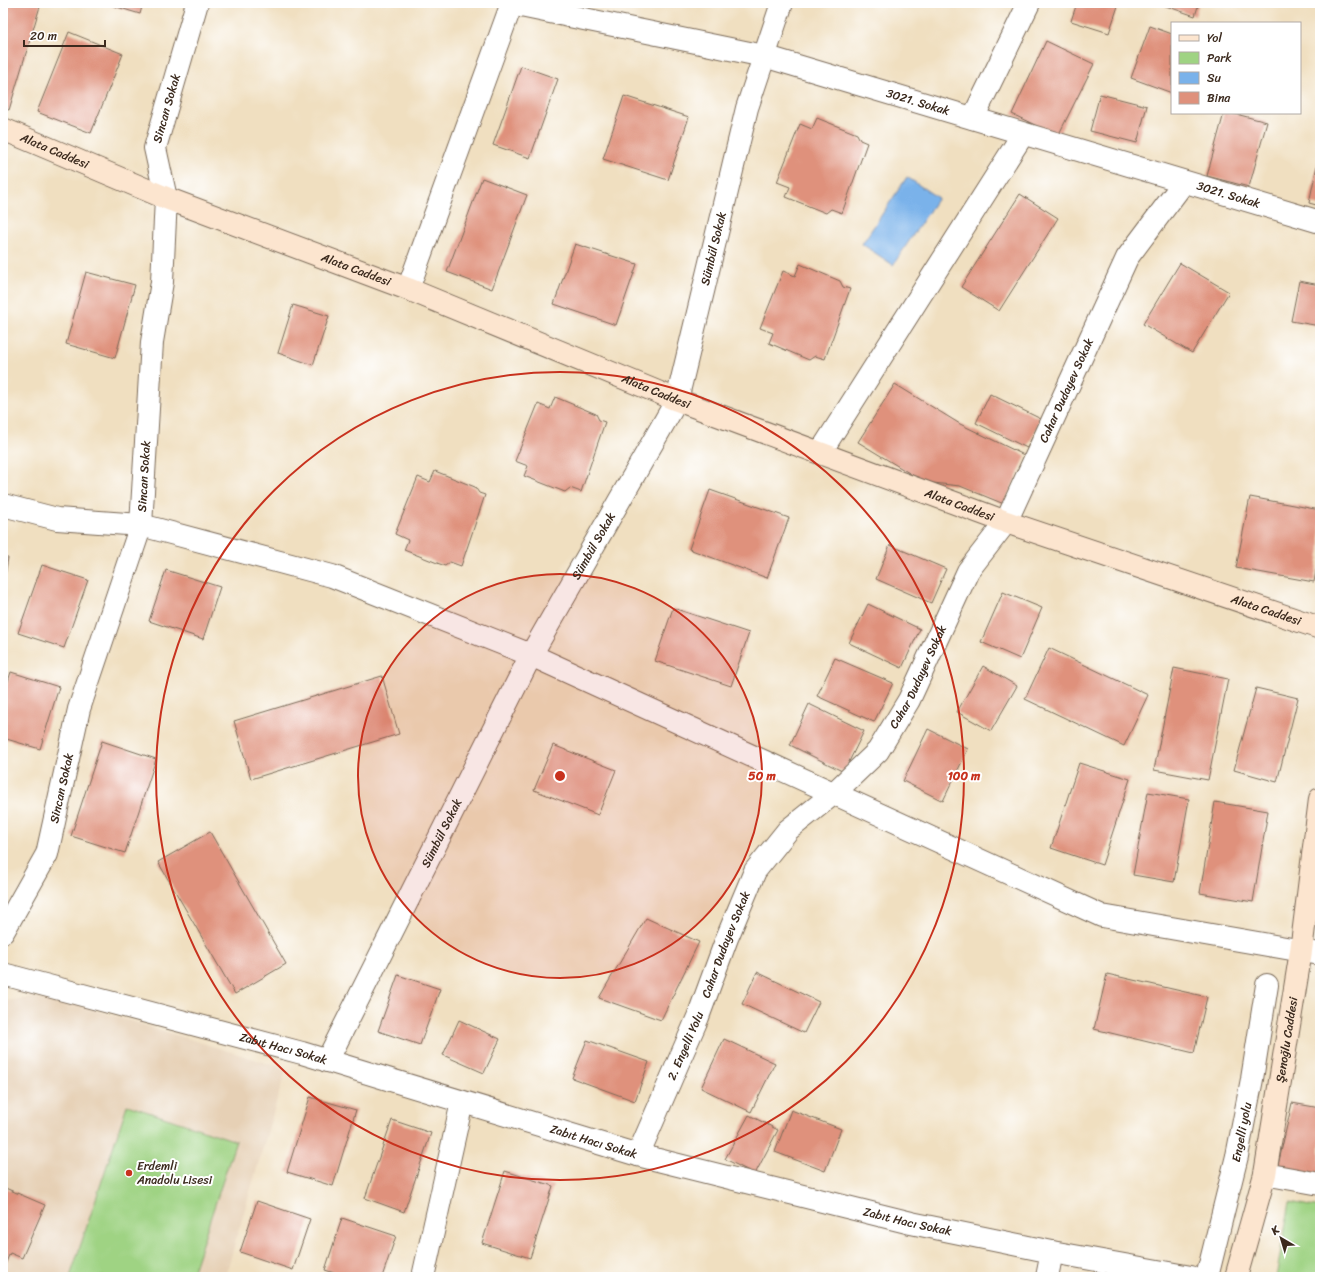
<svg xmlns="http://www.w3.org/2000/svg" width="1323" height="1280" viewBox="0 0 1323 1280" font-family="Sriracha,sans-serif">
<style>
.built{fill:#e6d0b5}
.green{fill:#9fd383;stroke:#6d7e50}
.water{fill:#7ab2ea;stroke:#5a6e84}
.building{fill:#df917c}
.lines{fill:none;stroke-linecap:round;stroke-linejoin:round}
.street-casing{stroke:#7a6957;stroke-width:24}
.secondary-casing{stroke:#7a6957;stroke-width:24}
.street{stroke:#fff;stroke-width:22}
.secondary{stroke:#fce5cf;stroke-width:22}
.ring{fill:none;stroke:#c8321e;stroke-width:2}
.poi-dot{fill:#c8321e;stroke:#fff;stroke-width:1.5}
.labels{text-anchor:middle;stroke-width:4;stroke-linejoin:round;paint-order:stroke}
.street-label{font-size:12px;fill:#3b2a1e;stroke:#fff}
.poi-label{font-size:12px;fill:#3b2a1e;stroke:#fff;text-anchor:start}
.centre{fill:#c8321e;stroke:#fff;stroke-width:2}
.ring-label{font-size:12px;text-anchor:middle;font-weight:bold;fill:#c8321e;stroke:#fff;stroke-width:4;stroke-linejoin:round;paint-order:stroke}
</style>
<rect width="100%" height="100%" fill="#fff"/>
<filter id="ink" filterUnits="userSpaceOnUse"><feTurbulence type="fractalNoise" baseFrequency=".025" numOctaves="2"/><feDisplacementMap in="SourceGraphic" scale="8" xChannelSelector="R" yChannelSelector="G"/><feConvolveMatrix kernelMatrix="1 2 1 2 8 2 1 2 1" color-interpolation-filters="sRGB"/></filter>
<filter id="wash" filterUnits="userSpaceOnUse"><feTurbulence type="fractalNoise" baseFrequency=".012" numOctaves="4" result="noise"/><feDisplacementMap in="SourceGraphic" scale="16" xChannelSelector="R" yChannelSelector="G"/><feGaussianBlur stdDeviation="0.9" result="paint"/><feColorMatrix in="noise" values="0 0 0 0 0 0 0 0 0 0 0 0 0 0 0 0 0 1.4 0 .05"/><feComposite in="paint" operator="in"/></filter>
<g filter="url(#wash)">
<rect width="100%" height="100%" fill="#f0dfc0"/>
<polygon class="built" points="50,996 286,1069 225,1277 3,1277 3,1001"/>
<g class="green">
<polygon points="127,1105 236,1141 191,1277 70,1277"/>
<polygon points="1290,1202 1320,1208 1320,1277 1276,1277"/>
</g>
<polygon class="water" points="907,177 938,198 893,265 862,244"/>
<g id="blocks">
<g class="building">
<polygon points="3,3 41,3 9,110 3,108"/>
<polygon points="104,3 143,3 140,14"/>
<polygon points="1077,3 1119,3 1109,33 1071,21"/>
<polygon points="1157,3 1199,3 1195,16"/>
<polygon points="1150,26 1172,34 1172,93 1131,78"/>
<polygon points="69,32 123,54 91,133 37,112"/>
<polygon points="1046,41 1094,64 1058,136 1012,114"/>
<polygon points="521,66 558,79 530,158 493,145"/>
<polygon points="1100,94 1147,106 1137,143 1090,131"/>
<polygon points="624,96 689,117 668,180 603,159"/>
<polygon points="1224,113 1232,113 1267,122 1249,187 1207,176"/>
<polygon points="817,118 857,134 860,140 867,143 842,213 831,209 826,213 786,197 790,187 777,182 800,124 812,129"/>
<polygon points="1319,156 1320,157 1320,206 1309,203"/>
<polygon points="482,178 527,195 492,289 447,272"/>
<polygon points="1020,194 1058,218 999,311 961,287"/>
<polygon points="575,244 637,264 616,325 554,304"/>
<polygon points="1180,263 1229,292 1192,353 1143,324"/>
<polygon points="800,264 840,281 843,287 850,289 825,359 815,356 809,360 769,343 773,333 760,328 783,271 795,276"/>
<polygon points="86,272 135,285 115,358 66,344"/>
<polygon points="1299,281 1320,285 1320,326 1291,321"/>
<polygon points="293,305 329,316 313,365 278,353"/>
<polygon points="895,384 960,424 1026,456 1004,504 960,486 924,482 858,442"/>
<polygon points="990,394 1041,419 1027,448 976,423"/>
<polygon points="555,397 596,414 599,420 605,422 581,492 570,488 565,492 524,476 528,466 515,461 538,404 550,409"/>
<polygon points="435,471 475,487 479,493 485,495 461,566 450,562 445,566 404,550 408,540 395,534 418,477 430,482"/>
<polygon points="710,490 789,518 767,578 689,549"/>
<polygon points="1250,497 1320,510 1320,549 1314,582 1236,568"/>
<polygon points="890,545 946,569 931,603 876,579"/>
<polygon points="3,557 8,558 4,582 3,582"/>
<polygon points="42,565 88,580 64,648 18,633"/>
<polygon points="166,570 220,587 203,639 149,621"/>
<polygon points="1003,592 1042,608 1020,659 981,642"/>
<polygon points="868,604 920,629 902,668 849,643"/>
<polygon points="673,608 749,633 731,686 655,661"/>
<polygon points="1049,648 1148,695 1124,746 1025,699"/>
<polygon points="835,658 893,683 874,722 817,696"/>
<polygon points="983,666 1017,686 991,731 957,712"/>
<polygon points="1174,668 1228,679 1208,780 1154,770"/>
<polygon points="11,672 59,687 40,749 3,738 3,697"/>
<polygon points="382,676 399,734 251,779 234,721"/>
<polygon points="1256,688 1298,698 1277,782 1234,770"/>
<polygon points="809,704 864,731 844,772 790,745"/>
<polygon points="928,729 968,749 943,801 903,781"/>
<polygon points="102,741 156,759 125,853 71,836"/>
<polygon points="553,745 616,770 598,815 534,790"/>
<polygon points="1079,763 1130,779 1102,865 1051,848"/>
<polygon points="1148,792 1189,799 1174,882 1133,875"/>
<polygon points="1215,802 1268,811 1253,902 1200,893"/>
<polygon points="210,832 286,964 235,994 158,862"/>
<polygon points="646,918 699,942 661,1020 599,998"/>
<polygon points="757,972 819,1002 804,1033 742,1004"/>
<polygon points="1107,974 1207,997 1194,1053 1094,1029"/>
<polygon points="398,975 440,989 420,1045 378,1031"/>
<polygon points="459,1020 500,1039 484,1073 443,1055"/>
<polygon points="724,1039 775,1063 751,1112 701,1088"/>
<polygon points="587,1040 649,1062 635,1101 572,1078"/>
<polygon points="310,1097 356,1110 333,1186 287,1172"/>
<polygon points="1292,1103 1320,1108 1320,1179 1277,1170"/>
<polygon points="791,1110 841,1129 825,1171 775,1152"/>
<polygon points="749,1115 778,1130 755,1174 725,1159"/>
<polygon points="392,1120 431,1133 404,1212 365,1198"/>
<polygon points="505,1171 553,1186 530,1258 482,1243"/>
<polygon points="3,1187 45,1205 22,1258 10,1253 3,1269"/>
<polygon points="257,1201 310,1219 293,1270 240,1252"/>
<polygon points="342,1218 396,1236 382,1277 347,1277 325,1270"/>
</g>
</g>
</g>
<g filter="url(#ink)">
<use href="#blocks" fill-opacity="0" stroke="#7a6957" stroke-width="1"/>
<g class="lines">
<g class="street-casing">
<g id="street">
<path id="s1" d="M 511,4 L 764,56 L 1320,222"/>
<polyline points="973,118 1029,3"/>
<polyline points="408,289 512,3"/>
<polyline points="820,453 1023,134"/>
<polyline points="3,505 57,519 141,525 332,576 531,655 1102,916 1320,954"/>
<path id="s2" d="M 3,932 L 47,854 L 79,709 L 141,525 L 152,342 L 162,282 L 166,198 L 155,148 L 197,3"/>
<path id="s3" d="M 3,974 L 302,1053 L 638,1155 L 911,1223 L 1052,1252 L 1191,1277"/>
<path id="s4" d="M 327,1061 L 531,655 L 677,400 L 747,108 L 782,3"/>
<path id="s5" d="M 638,1155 L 698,1017 L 727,938 L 755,871 L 788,830 L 833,794 L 878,751 L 909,700 L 968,571 L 1006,522 L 1127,258 L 1184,182"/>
<polyline points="1265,1174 1320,1184"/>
<polyline points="423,1277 462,1102"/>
<polyline points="1047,1277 1052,1252"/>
<path id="s6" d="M 1207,1277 L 1237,1156 L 1252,1079 L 1267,985"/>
</g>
</g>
<g class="secondary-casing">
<g id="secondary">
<path id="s7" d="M 3,129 L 166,198 L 408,289 L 677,400 L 1006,522 L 1320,628"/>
<path id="s8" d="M 1236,1277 L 1265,1174 L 1301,951 L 1320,799"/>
</g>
</g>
<use href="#street" class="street"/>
<use href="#secondary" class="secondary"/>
</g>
</g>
<circle cx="560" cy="776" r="202" fill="#c8321e" fill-opacity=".12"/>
<g class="ring">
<circle cx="560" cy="776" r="202"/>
<circle cx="560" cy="776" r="404"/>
</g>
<circle class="poi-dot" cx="129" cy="1173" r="4"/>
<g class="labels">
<g class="street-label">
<text dy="4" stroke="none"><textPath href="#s1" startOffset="419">3021. Sokak</textPath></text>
<text dy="4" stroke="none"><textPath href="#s2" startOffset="853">Sincan Sokak</textPath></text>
<text dy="4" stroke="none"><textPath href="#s7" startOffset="56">Alata Caddesi</textPath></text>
<text dy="4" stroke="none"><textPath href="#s1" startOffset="743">3021. Sokak</textPath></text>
<text dy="4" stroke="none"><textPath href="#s4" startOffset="904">Sümbül Sokak</textPath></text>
<text dy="4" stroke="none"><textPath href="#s7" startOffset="380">Alata Caddesi</textPath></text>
<text dy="4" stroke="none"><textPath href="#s7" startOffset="704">Alata Caddesi</textPath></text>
<text dy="4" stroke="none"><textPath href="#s5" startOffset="888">Cahar Dudayev Sokak</textPath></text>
<text dy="4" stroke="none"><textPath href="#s2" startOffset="481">Sincan Sokak</textPath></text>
<text dy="4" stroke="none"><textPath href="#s7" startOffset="1028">Alata Caddesi</textPath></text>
<text dy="4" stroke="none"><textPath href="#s4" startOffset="580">Sümbül Sokak</textPath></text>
<text dy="4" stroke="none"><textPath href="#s7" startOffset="1352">Alata Caddesi</textPath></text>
<text dy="4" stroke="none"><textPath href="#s5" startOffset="564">Cahar Dudayev Sokak</textPath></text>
<text dy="4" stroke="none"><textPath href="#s2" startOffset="157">Sincan Sokak</textPath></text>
<text dy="4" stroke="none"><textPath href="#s4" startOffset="255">Sümbül Sokak</textPath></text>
<text dy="4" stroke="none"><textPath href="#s5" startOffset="228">Cahar Dudayev Sokak</textPath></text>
<text dy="4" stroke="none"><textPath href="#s8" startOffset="243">Şenoğlu Caddesi</textPath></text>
<text dy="4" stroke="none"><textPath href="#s5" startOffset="119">2. Engelli Yolu</textPath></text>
<text dy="4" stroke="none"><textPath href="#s3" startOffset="290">Zabıt Hacı Sokak</textPath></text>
<text dy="4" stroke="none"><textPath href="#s6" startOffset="149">Engelli yolu</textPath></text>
<text dy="4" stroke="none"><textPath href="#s3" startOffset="614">Zabıt Hacı Sokak</textPath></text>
<text dy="4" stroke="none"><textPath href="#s3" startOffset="938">Zabıt Hacı Sokak</textPath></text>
</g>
<g class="poi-label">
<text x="137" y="1170">Erdemli<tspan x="137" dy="14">Anadolu Lisesi</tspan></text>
</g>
</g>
<circle cx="560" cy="776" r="6" class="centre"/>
<g class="ring-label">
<text x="762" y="780">50 m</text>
<text x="964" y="780">100 m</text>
</g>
<rect width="1323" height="1280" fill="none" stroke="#fff" stroke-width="16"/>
<rect x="1171" y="22" width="130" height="92" fill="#ffffff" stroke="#b1aaa5"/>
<rect x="1179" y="35" width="20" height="6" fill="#fce5cf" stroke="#b1aaa5"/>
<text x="1207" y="42" font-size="12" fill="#3b2a1e">Yol</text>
<rect x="1179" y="52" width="20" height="12" fill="#9fd383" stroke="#b1aaa5"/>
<text x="1207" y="62" font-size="12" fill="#3b2a1e">Park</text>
<rect x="1179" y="72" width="20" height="12" fill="#7ab2ea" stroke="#b1aaa5"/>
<text x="1207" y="82" font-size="12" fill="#3b2a1e">Su</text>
<rect x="1179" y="92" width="20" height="12" fill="#df917c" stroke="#b1aaa5"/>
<text x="1207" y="102" font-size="12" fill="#3b2a1e">Bina</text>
<g transform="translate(1281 1238) rotate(322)" stroke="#ffffff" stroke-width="3" paint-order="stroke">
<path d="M0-3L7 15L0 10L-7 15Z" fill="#3b2a1e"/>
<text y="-6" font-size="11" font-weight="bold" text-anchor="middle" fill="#3b2a1e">K</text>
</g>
<path d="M24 40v6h81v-6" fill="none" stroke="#3b2a1e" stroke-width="2"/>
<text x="30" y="40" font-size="12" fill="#3b2a1e" stroke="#ffffff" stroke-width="3" paint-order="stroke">20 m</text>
</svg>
